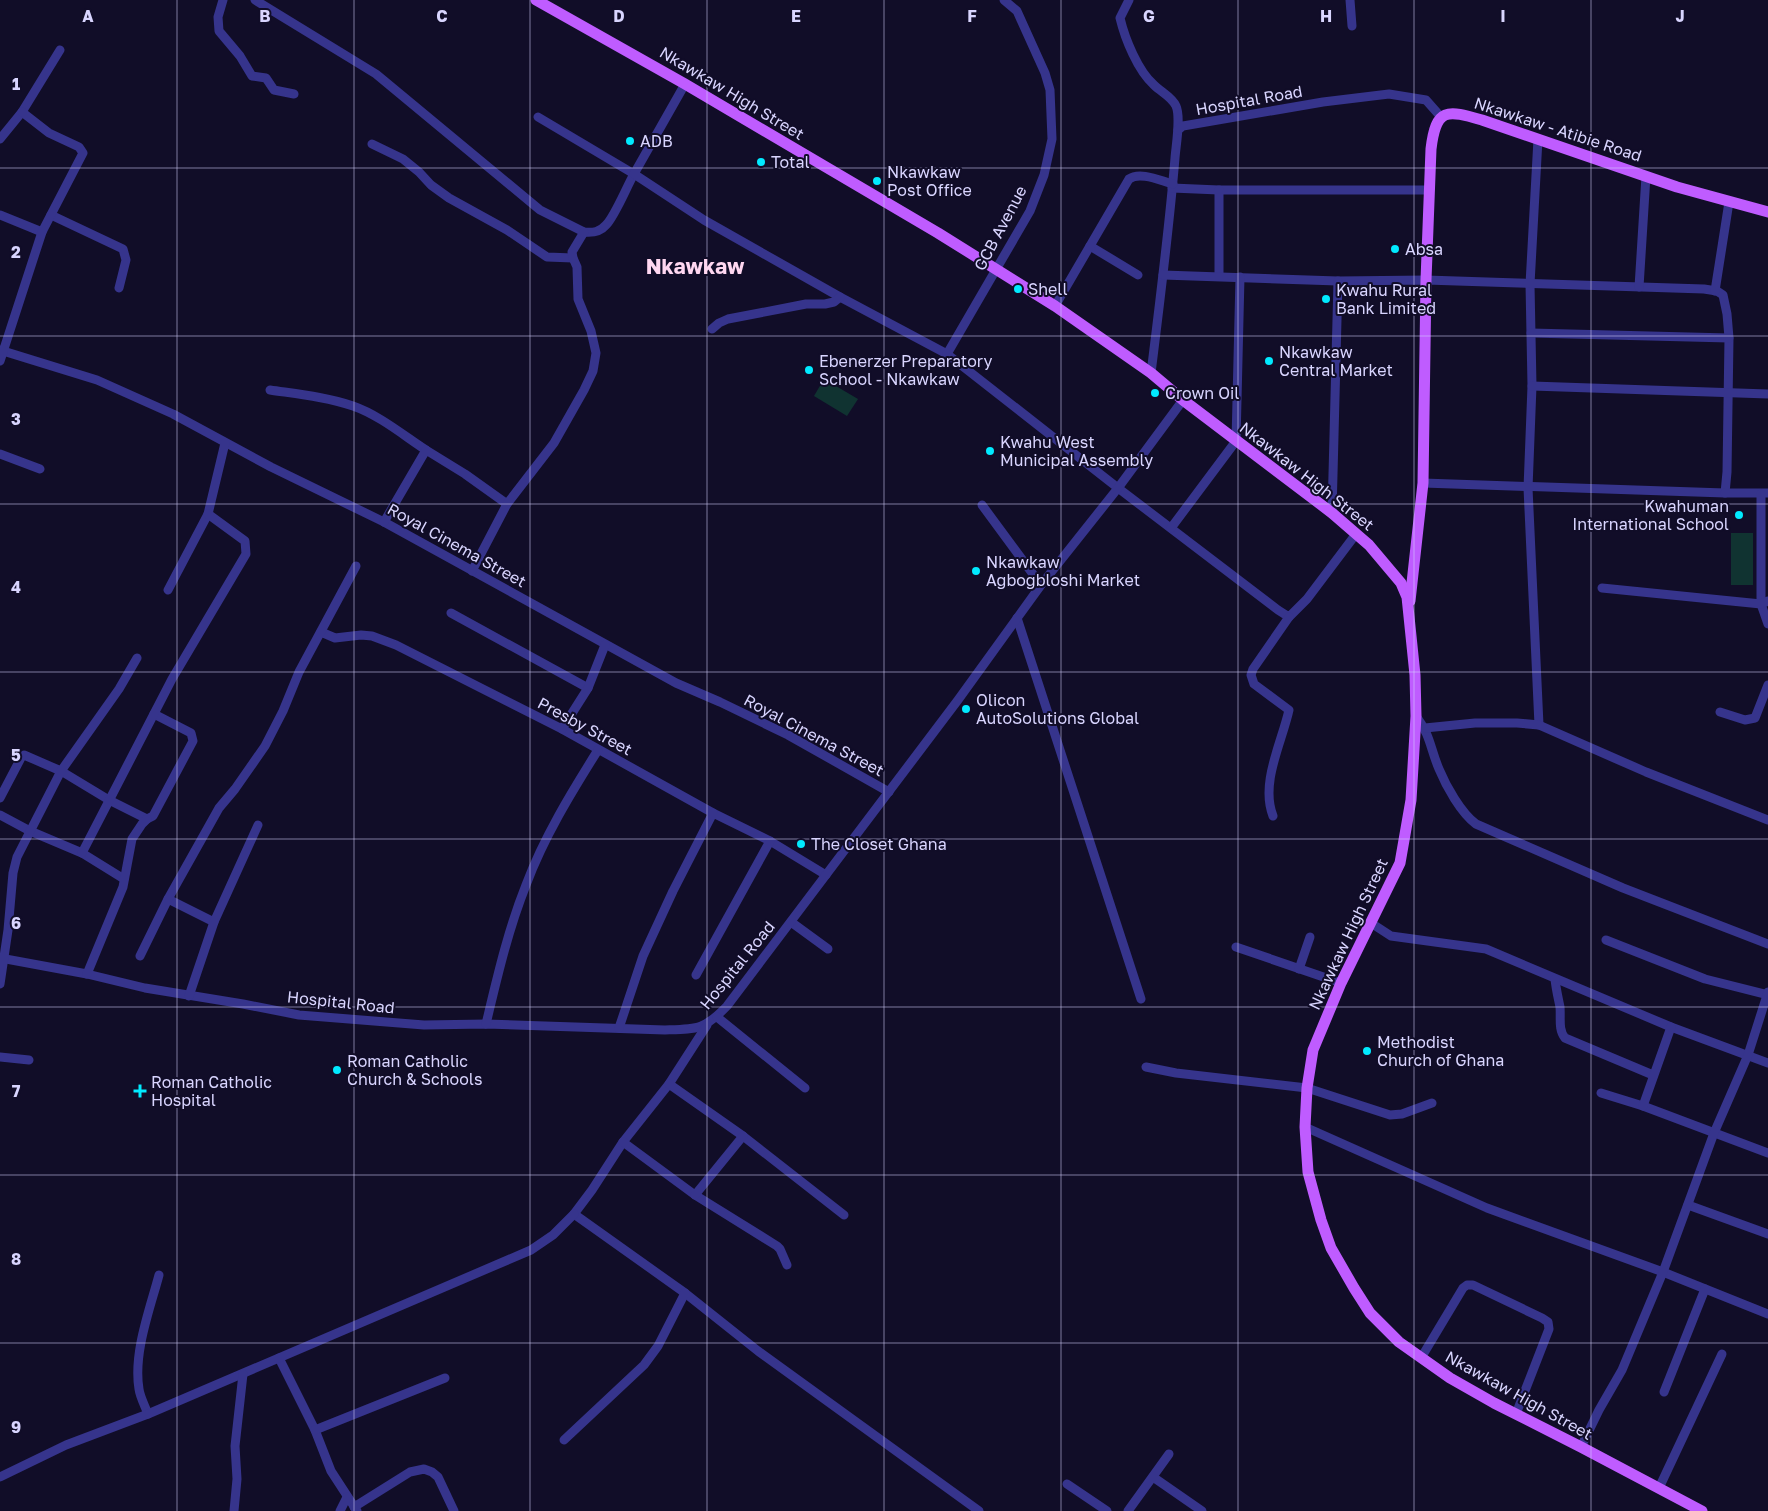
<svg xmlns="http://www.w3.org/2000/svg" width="1768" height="1511" viewBox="0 0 1768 1511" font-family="'Golos Text',sans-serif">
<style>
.green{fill:#103331}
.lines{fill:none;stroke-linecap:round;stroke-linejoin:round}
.minor{stroke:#36348c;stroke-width:9}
.major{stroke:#bf5cff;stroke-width:11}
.grid{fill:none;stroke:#d9d5ff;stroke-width:1;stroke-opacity:0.55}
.poi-dot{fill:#01eaff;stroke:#110d28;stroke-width:2}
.labels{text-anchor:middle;stroke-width:4;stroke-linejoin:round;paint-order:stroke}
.street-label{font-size:16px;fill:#d9d5ff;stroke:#110d28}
.poi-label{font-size:16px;fill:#d9d5ff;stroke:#110d28;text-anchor:start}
.district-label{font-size:21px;font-weight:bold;fill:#ffd7f1;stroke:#110d28}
.grid-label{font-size:16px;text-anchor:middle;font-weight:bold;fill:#d9d5ff;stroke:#110d28;stroke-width:4;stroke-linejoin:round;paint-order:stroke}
</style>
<rect width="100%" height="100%" fill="#110d28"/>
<g class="green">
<polygon points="824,379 858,399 847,416 814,396"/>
<rect x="1731" y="533" width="22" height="52"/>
</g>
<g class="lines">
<g class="minor">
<polyline points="223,0 218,17 219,31 240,56 252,76 266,78 274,90 294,94"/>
<path d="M 255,0 L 376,74 L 540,210 L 584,232 C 593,233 600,232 606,225 C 615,216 627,186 634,174 L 538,117"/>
<path d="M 1129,0 L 1120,18 C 1125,39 1138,71 1154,85 C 1161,92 1172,97 1176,106 C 1181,117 1176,145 1175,158 C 1169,230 1160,301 1151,373"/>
<polyline points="1350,0 1352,26"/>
<polyline points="685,84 634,174 704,220 840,297 947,354 1118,488 1278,610 1289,617 1307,599 1356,534"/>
<polyline points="1178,130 1183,126 1323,102 1389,94 1426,100 1441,117"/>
<polyline points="0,139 22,112 60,50"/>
<polyline points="1538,139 1530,284 1532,386 1528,488 1539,725"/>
<polyline points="372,144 403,159 419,172 431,185 449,198 507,230 547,257 573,258"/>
<polyline points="1172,188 1219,190 1430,190"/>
<polyline points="1219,190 1219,276"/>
<polyline points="0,215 42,232"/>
<polyline points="51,215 123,249 126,260 119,288"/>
<polyline points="1090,246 1138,275"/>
<path d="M 1163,275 L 1338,281 L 1426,280 L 1704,289 L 1717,291 L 1723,295 L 1727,314 L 1729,338 L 1727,472 L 1725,493 C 1624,490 1523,487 1423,483"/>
<polyline points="1639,287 1646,176"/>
<polyline points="1715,291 1729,202"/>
<path d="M 1055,306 L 1129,179 C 1140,171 1161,181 1173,184"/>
<polyline points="712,329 719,323 728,319 806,304 825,304 834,302 840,297"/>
<polyline points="1531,333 1729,338"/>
<polyline points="0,350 97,380 173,414 271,467 384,522 676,683 720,702 788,735 889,792"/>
<polyline points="947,354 1030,211 1044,175 1052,139 1050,90 1045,73 1017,11 1004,0"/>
<polyline points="0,361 42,232 83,153 79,147 49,133 22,112"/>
<polyline points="1532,386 1768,394"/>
<path d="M 270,390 C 297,394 327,397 353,406 C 379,415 403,435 426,450"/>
<polyline points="0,454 40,469"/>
<polyline points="1725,493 1768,493"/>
<polyline points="1761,494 1761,604 1768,624"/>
<polyline points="982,505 1041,585"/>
<polyline points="1332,513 1338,281"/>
<polyline points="384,522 426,450 465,474 507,504"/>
<polyline points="1171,528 1236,441 1240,277"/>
<polyline points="472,571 507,504 554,443 584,390 593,371 596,353 591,331 578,299 577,267 573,258 572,252 584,232"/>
<polyline points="1602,588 1761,604 1768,601"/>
<polyline points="168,590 208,514 225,443"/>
<polyline points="451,613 588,688"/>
<polyline points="1017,618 1141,999"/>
<polyline points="321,632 335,638 361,635 372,636 396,645 562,729 713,813 770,841 826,875"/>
<polyline points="1720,712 1745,720 1755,718 1768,685"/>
<path d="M 1416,716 C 1431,736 1430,748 1439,769 C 1446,786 1461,813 1476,824 L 1623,888 L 1768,944"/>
<polyline points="1425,728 1475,723 1517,723 1539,725 1646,772 1768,820"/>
<polyline points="562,729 588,688 605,645"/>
<polyline points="0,798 22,756 24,755 61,771 109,800 147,819 153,816 193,741 191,733 154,714"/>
<polyline points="0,815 30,831 82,853 124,879"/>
<path d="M 1273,816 C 1260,783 1282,742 1289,710 L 1254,684 L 1251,675 L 1253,669 L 1289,617"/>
<polyline points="82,853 172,679 246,554 245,541 208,514"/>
<polyline points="168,899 214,922"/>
<polyline points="791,922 828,949"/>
<polyline points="1371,923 1391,936 1486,949 1671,1027 1768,1063"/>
<polyline points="1606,940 1705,979 1768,995"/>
<polyline points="1236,947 1341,983"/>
<polyline points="140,956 168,899 219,808 235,789 265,746 283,711 299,672 356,566"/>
<path d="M 0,958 L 87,974 L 145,988 L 243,1004 L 299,1015 L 424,1025 L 486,1024 L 665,1030 C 697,1029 704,1030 727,1006 L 958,700 L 1041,585 L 1118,488 L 1183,400"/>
<polyline points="1299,969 1310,937"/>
<polyline points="87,974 123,887 132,839 142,824 147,819"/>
<polyline points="696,975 770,841"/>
<path d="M 1555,979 C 1556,989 1558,997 1560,1007 C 1561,1017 1558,1030 1565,1038 L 1653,1075"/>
<polyline points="0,984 8,930 13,873 17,857 61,771 119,689 137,658"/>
<polyline points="189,996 214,922 258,825"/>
<polyline points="717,1017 805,1088"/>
<path d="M 486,1024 C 497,978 508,930 526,885 C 544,837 571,793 598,750"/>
<polyline points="707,1025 669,1084 623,1142 592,1190 574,1214 685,1293 758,1351 979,1511"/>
<polyline points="619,1028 643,956 673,891 713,813"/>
<polyline points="0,1057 29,1060"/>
<polyline points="1146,1067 1176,1073 1307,1088 1390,1115 1402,1114 1432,1103"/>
<polyline points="669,1084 743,1136 844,1215"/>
<polyline points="1601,1093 1643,1106 1768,1153"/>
<polyline points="1643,1106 1671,1027"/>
<polyline points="1305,1127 1487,1208 1663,1272 1768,1314"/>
<polyline points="623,1142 695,1195 777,1246 780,1249 787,1265"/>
<polyline points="695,1195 743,1136"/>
<polyline points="1688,1205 1768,1234"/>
<polyline points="279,1358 315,1430 331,1471 357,1511"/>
<polyline points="1421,1358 1463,1288 1467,1285 1473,1285 1542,1318 1548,1322 1549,1329 1516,1414"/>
<polyline points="1664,1392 1705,1289"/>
<path d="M 148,1414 C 145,1406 140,1397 139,1389 C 133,1353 150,1309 159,1275"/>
<polyline points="315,1430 445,1378"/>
<polyline points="564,1440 644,1365 658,1346 685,1293"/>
<polyline points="1581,1447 1599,1410 1622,1370 1663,1272 1714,1133 1748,1055 1768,992"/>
<polyline points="0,1477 66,1445 148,1414 531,1250 553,1235 574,1214"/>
<polyline points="1153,1477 1202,1511"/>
<polyline points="1067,1484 1107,1511"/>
<polyline points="1659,1488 1722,1354"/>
<polyline points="354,1507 410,1472 424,1469 432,1472 438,1477 454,1511"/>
<polyline points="234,1511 237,1479 235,1446 243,1374"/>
<polyline points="340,1511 347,1497"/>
<polyline points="1128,1511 1169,1454"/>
</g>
<g class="major">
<polyline points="536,0 685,84 938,233 1055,306 1151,373 1183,400 1332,513 1369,545 1401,583 1407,597 1415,675 1416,716 1411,800 1400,863 1341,983 1313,1050 1307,1088 1305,1127 1308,1172 1321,1220 1331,1248 1354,1288 1370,1313 1399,1342 1450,1378 1494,1403 1581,1447 1702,1511"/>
<path d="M 1410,601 L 1423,483 L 1426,280 L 1431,149 C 1436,107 1447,110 1482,120 L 1677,187 L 1768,212"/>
</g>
</g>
<path class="grid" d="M 177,0 L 177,1511M 354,0 L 354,1511M 530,0 L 530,1511M 707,0 L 707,1511M 884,0 L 884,1511M 1061,0 L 1061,1511M 1238,0 L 1238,1511M 1414,0 L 1414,1511M 1591,0 L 1591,1511M 0,168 L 1768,168M 0,336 L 1768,336M 0,504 L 1768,504M 0,672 L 1768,672M 0,839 L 1768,839M 0,1007 L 1768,1007M 0,1175 L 1768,1175M 0,1343 L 1768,1343"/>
<g class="poi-dot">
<circle cx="630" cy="141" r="5"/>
<circle cx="761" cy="162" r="5"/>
<circle cx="877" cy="181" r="5"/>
<circle cx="1395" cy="249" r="5"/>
<circle cx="1018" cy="289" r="5"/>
<circle cx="1326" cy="299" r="5"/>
<circle cx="1269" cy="361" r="5"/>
<circle cx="809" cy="370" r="5"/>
<circle cx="1155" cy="393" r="5"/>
<circle cx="990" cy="451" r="5"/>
<circle cx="1739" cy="515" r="5"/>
<circle cx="976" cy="571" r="5"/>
<circle cx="966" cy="709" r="5"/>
<circle cx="801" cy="844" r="5"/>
<circle cx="1367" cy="1051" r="5"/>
<circle cx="337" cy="1070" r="5"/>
<path d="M137.5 1083.5h5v5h5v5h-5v5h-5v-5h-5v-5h5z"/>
</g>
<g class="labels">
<g class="street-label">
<text transform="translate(732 93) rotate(31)" y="6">Nkawkaw High Street</text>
<text transform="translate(1249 100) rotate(-10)" y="6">Hospital Road</text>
<text transform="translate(1558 129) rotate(18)" y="6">Nkawkaw - Atibie Road</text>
<text transform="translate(1000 228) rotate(-62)" y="6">GCB Avenue</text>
<text transform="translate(1307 476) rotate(38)" y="6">Nkawkaw High Street</text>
<text transform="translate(457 545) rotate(29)" y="6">Royal Cinema Street</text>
<text transform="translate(585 726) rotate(28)" y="6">Presby Street</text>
<text transform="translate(814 735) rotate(28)" y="6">Royal Cinema Street</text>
<text transform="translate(1348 934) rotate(-65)" y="6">Nkawkaw High Street</text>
<text transform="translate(737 965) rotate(-51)" y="6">Hospital Road</text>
<text transform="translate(341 1002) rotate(6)" y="6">Hospital Road</text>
<text transform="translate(1519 1395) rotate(29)" y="6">Nkawkaw High Street</text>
</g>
<g class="poi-label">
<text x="640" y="147">ADB</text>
<text x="771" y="168">Total</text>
<text x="887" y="178">Nkawkaw<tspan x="887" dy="18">Post Office</tspan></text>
<text x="1405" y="255">Absa</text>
<text x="1028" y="295">Shell</text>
<text x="1336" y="296">Kwahu Rural<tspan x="1336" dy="18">Bank Limited</tspan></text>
<text x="1279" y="358">Nkawkaw<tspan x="1279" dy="18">Central Market</tspan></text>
<text x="819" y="367">Ebenerzer Preparatory<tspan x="819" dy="18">School - Nkawkaw</tspan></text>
<text x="1165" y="399">Crown Oil</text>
<text x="1000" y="448">Kwahu West<tspan x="1000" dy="18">Municipal Assembly</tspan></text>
<text x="1729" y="512" text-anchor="end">Kwahuman<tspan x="1729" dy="18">International School</tspan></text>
<text x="986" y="568">Nkawkaw<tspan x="986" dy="18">Agbogbloshi Market</tspan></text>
<text x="976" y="706">Olicon<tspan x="976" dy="18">AutoSolutions Global</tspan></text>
<text x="811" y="850">The Closet Ghana</text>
<text x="1377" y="1048">Methodist<tspan x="1377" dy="18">Church of Ghana</tspan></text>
<text x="347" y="1067">Roman Catholic<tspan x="347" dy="18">Church &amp; Schools</tspan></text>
<text x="151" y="1088">Roman Catholic<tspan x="151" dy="18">Hospital</tspan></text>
</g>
<g class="district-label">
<text x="695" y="274">Nkawkaw</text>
</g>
</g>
<g class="grid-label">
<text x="88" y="22">A</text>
<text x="265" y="22">B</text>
<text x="442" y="22">C</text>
<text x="619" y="22">D</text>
<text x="796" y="22">E</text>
<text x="972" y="22">F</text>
<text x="1149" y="22">G</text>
<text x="1326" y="22">H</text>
<text x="1503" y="22">I</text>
<text x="1680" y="22">J</text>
<text x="16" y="90">1</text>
<text x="16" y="258">2</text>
<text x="16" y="425">3</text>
<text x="16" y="593">4</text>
<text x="16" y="761">5</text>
<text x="16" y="929">6</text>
<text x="16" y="1097">7</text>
<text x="16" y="1265">8</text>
<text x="16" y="1433">9</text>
</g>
</svg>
